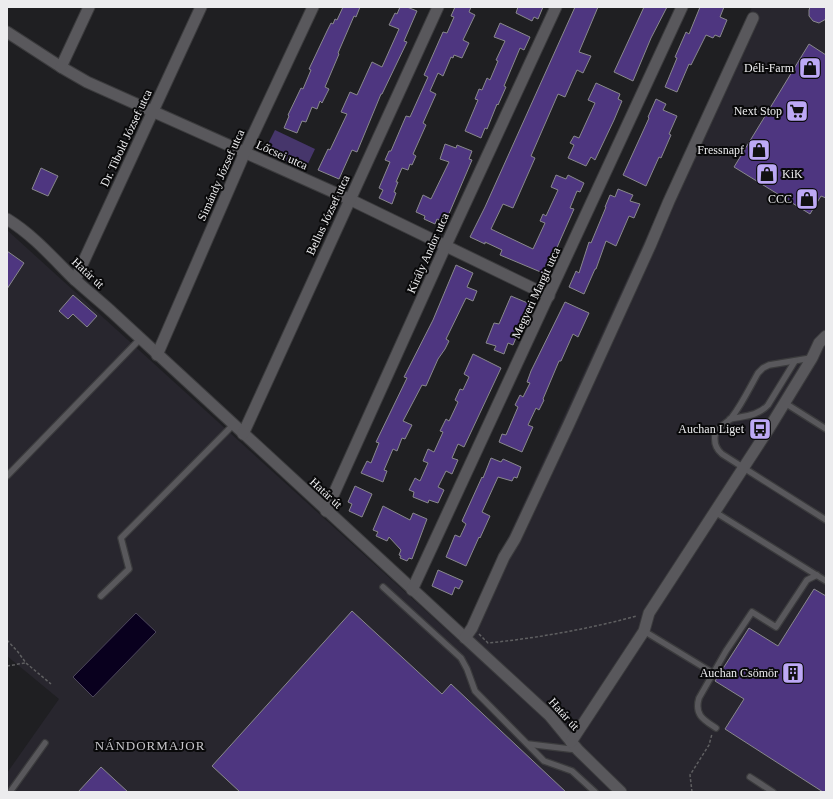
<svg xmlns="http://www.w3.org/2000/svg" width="833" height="799" viewBox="0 0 833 799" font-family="Georgia,serif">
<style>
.built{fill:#28262e}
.green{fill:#46366b}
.water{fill:#09001e;stroke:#4d475c}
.building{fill:#4e3680;stroke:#89898c}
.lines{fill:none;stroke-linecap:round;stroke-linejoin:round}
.service-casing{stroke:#3b3b3d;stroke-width:8}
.minor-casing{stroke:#3b3b3d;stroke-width:13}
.path{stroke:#5f5f61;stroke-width:1.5;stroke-dasharray:3 2;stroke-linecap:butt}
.service{stroke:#59585c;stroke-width:5.5}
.minor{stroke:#59585c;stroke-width:11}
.labels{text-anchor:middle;stroke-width:4;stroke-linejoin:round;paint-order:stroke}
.poi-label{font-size:12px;fill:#ececee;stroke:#09090a;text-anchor:end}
.street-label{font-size:12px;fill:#ececee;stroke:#09090a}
.neighbourhood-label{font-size:13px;letter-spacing:1px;fill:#c8c7cb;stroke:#09090a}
</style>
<rect width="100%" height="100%" fill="#1f1f22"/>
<polygon class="built" points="752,7 826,7 826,792 7,792 7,773 59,699 7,656 7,230 460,642"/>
<polygon class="green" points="275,130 315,149 305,170 273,155 276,150 267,146"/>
<polygon class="water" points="136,613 156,632 93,697 73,677"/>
<g class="building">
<polygon points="343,7 360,7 356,17 354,16 338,53 339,54 325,87 329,89 322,103 320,101 317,109 312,107 306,122 302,121 297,133 284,128 289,116 288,115 301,88 303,89 311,70 309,69 327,31 331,23 333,24 335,19 337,20"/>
<polygon points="400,7 407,7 417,11 404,41 407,42 382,94 381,94 357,152 352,150 339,179 318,170 328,149 330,150 347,114 341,112 350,92 357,95 372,62 382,67 399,29 389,25 395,13 397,14"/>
<polygon points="455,7 471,7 469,12 475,15 463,40 469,43 462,58 454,55 453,58 451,57 443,76 438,73 430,91 436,94 423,123 426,125 413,154 416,156 412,165 410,164 408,170 402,168 396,182 398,182 394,192 396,193 392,204 379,198 383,190 379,188 390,162 385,160 389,151 391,151 406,116 410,117 428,77 424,75 443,32 447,33 454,17 451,16"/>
<polygon points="518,7 543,7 538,19 534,17 532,21 516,13"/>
<polygon points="575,7 598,7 579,52 591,56 583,73 577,70 565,97 558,94 531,156 535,158 513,208 503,204 491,229 533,249 545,223 540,221 543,214 546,216 558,190 551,187 556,175 566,179 568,175 584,183 580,192 577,191 570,208 574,209 555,252 553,251 543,273 500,255 502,250 485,242 485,244 470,237 485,207"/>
<polygon points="644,7 667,7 651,38 633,81 614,72"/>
<polygon points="700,7 724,7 720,17 727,20 720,37 715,35 713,38 706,35 691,65 689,64 677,92 665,87 677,58 675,57 686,32 689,34"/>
<polygon points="810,7 826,7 826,19 819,23 813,21 809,16 809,10"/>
<polygon points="500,23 530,37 524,50 520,48 504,86 506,87 498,105 497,104 487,129 485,128 481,138 465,131 478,100 475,99 479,89 482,90 487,78 490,80 498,61 496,60 505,41 494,37"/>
<polygon points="809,44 826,55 826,198 821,196 810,214 734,167"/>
<polygon points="596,83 620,94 618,99 622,101 614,120 595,160 591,157 586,166 568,158 574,145 570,143 574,136 579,138 595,103 588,100"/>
<polygon points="656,99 666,104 663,110 677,116 669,134 671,135 661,158 659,157 646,186 623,175 649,118 648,117"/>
<polygon points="445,144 456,148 457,145 472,151 469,159 472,160 445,223 437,219 435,224 424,219 425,216 416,212 423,195 431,199 449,162 440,159"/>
<polygon points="41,168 58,176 48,196 32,189"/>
<polygon points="618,189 633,195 630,201 640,204 634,218 629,216 616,246 606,241 596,269 595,269 584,294 569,287 576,271 579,273 589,242 591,243 606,207 605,207 610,195 615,197"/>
<polygon points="7,251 24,263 7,289"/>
<polygon points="456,265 473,273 467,287 477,291 473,301 466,298 446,339 449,341 445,349 438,359 426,386 422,385 403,421 412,425 405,439 402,438 397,451 393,449 384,470 387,471 383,482 361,473 367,461 371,463 379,443 376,442 407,378 404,377 433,320"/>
<polygon points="73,295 97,316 87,327 73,314 68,319 59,311"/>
<polygon points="511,296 530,304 513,345 508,343 504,354 494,350 496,346 486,343 494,323 499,324"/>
<polygon points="565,302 589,313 578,337 573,334 561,361 559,361 543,399 544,400 539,410 536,408 528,425 533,427 522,452 499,442 502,434 506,435 518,407 515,405 520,395 523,397 530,383 527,382 531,371"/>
<polygon points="473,354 501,368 464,447 458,444 452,458 458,460 452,474 446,471 438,487 444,490 438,503 429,500 428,503 413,497 414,492 409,490 415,478 420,481 428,463 423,461 428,449 434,452 443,432 440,431 446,419 449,421 451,417 458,402 455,400 460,389 463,390 469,377 464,374"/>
<polygon points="491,458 501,462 503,459 521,467 517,478 514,477 512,481 498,477 482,512 490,516 480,538 479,537 466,566 446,557 455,535 460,537 466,524 462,521 482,477 483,478"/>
<polygon points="355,486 372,494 362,517 349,511 352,504 348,502"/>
<polygon points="383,506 410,520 413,513 427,519 412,559 409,558 407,561 400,558 401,556 399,555 401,550 389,537 387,541 376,536 378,532 373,530"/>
<polygon points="438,570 463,581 459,589 455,587 452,595 432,586"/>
<polygon points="814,589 826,596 826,792 823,792 725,729 744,699 715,681 749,628 778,646"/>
<polygon points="352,611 442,694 451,684 566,792 240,792 212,766"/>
<polygon points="101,767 128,792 78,792"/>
</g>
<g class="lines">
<g class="service-casing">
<g id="service">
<path d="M 811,358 L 769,365 L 763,368 L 758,373 C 750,387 742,404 732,417 C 727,424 718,425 715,435 C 714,442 716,449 722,454 L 826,520"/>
<polyline points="785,403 826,429"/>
<path d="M 730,419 C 744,416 758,416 768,405 L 795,361"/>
<polyline points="7,476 140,339"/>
<polyline points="715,512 826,581"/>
<polyline points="383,587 461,658 467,669 475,691 544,761 572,771 595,792"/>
<polyline points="101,596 129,569 121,538 233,425"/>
<polyline points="644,631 713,673"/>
<path d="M 716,728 C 704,720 694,715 699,698 L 726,651 L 752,612 L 776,627 L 807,580 L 817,575"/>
<polyline points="528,744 578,750"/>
<polyline points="750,777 773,792"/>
<polyline points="10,792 45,743"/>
</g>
</g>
<g class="minor-casing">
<g id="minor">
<polyline points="7,32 61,67 87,82 349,199 549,296"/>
<polyline points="61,67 89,7"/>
<path d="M 7,219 C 33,235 52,257 73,278 C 86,290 100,301 113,313 L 550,716 L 578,750 L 621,792"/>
<polyline points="75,280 201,7"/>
<polyline points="157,355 245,152 313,7"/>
<polyline points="243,434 438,7"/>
<polyline points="326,511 446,245 556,7"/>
<polyline points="412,590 682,7"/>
<polyline points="465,638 472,628 504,557 515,539 568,426 650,246 669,201 753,18"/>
<polyline points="571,742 644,631 649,613 768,430 812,358 819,343 826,336"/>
</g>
</g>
<g class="path">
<path d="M 479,634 L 488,643 C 538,638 588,629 637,616"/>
<polyline points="7,640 18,652 26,663 51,684"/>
<polyline points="7,666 25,663"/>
<polyline points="692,792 690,775 709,745 712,734"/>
</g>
<use href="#service" class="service"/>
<use href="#minor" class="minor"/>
</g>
<defs>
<g id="shop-square" transform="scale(1.15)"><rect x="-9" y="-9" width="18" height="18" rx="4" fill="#bda9f5" stroke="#09090a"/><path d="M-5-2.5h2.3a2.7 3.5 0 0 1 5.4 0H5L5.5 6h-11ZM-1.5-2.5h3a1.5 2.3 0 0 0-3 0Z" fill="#111"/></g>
<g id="supermarket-square" transform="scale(1.15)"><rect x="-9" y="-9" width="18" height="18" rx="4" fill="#bda9f5" stroke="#09090a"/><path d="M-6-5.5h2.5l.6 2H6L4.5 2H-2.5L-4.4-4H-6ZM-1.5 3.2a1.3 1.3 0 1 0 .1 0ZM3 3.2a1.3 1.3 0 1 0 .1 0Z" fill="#111"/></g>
<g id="bus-square" transform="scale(1.15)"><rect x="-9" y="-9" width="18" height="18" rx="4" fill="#bda9f5" stroke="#09090a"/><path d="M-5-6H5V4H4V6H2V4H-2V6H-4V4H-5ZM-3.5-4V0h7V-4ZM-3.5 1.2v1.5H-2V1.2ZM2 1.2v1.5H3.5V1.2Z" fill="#111"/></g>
<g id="building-square" transform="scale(1.15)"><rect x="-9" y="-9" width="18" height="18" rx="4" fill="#bda9f5" stroke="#09090a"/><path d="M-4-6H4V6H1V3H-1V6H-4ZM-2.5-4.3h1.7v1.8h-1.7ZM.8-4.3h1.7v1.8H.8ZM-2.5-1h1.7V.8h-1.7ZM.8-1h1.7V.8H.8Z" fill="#111"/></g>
</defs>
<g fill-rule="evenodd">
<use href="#shop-square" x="810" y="68"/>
<use href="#supermarket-square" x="797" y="111"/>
<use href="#shop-square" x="759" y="150"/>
<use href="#shop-square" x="767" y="174"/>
<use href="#shop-square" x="807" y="199"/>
<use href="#bus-square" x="760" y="429"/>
<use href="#building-square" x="793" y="673"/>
</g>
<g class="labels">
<g class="poi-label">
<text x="794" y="72">Déli-Farm</text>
<text x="782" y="115">Next Stop</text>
<text x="744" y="154">Fressnapf</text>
<text x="782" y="178" text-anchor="start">KiK</text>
<text x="792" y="203">CCC</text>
<text x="744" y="433">Auchan Liget</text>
<text x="778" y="677">Auchan Csömör</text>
</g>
<g class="street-label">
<text transform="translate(126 138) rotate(-65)" y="4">Dr. Tibold József utca</text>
<text transform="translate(282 155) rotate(24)" y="4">Lőcsei utca</text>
<text transform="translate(221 175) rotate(-66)" y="4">Simándy József utca</text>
<text transform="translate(328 215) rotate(-65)" y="4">Bellus József utca</text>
<text transform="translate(428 253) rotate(-66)" y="4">Király Andor utca</text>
<text transform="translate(88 273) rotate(43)" y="4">Határ út</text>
<text transform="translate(536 293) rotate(-65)" y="4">Megyeri Margit utca</text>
<text transform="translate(326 493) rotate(43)" y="4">Határ út</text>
<text transform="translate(564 714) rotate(48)" y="4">Határ út</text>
</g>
<g class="neighbourhood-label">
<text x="150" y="750">NÁNDORMAJOR</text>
</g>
</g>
<rect width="833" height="799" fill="none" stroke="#ececee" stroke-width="16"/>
</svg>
